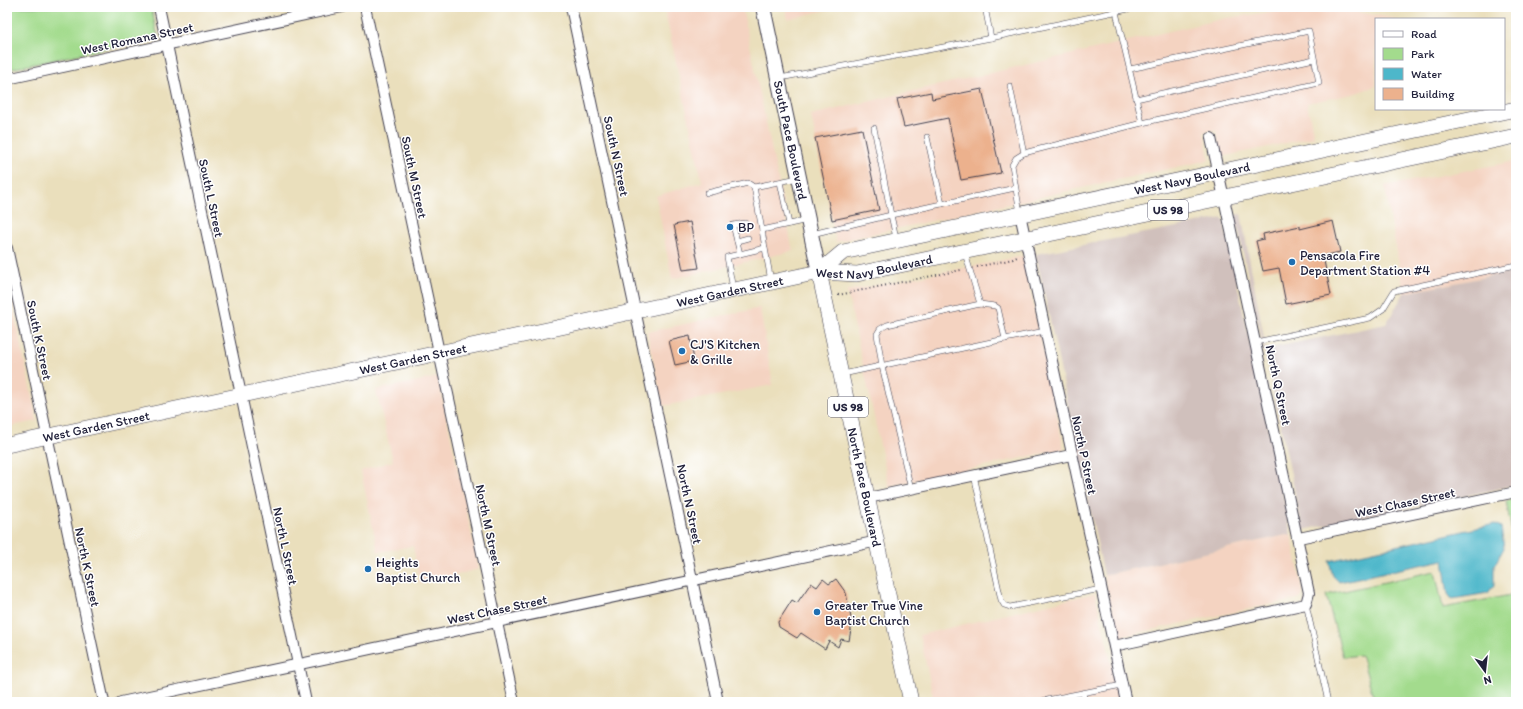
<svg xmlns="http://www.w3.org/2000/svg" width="1523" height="709" viewBox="0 0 1523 709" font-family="Itim,sans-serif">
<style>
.built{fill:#f4d3c1}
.industrial{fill:#d0c0bc}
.green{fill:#a3db8d;stroke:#627e64}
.water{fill:#4db7ca;stroke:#386c82}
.building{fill:#ecb18d}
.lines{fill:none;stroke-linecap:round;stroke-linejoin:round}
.service-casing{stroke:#403e4e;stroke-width:6}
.minor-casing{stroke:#403e4e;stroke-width:12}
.secondary-casing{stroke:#403e4e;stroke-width:16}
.primary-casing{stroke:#403e4e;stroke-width:16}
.path{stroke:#403e4e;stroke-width:2;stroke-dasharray:1 3;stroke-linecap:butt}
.service{stroke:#fff;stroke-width:5}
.minor{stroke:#fff;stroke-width:10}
.secondary{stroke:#fff;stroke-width:14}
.primary{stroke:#fff;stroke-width:15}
.poi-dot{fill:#1f6fb2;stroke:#fff;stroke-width:1.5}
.labels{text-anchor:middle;stroke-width:3;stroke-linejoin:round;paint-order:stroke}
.shield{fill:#fff;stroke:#646476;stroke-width:1}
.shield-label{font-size:12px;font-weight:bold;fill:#22223b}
.street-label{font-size:13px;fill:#22223b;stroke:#fff}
.poi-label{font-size:13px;fill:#22223b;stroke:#fff;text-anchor:start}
</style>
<rect width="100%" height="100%" fill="#fff"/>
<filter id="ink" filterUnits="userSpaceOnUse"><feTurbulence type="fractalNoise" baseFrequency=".025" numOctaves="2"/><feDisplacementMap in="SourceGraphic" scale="8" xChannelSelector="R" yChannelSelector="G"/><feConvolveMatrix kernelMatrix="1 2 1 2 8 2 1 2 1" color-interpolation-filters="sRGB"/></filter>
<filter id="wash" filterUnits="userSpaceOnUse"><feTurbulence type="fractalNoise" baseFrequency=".012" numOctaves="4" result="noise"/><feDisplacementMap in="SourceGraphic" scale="16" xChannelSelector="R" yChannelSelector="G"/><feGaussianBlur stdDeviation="0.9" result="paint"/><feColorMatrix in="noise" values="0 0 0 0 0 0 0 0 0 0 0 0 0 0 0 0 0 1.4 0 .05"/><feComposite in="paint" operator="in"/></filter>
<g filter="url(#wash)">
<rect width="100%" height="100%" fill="#eadfbc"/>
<g class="built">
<polygon points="664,7 742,7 793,251 672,279 656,196 702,182"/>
<polygon points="785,7 839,7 788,19"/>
<polygon points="1309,7 1327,7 1399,19 1376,19 1376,86 1353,94 1307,103 1314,137 1221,157 1216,130 1204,132 1209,160 836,242 811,115 1226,18"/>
<polygon points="1516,161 1516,271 1404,293 1385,186"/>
<polygon points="1023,256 1064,449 889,486 847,291"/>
<polygon points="7,278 37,421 7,427"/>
<polygon points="760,308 773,385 663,406 647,332"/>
<polygon points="438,377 479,569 420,584 413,546 378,552 361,471 393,461 376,390"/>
<polygon points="1291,534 1303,592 1301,598 1118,637 1104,575"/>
<polygon points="1095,593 1120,702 934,702 920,635"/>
</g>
<g class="industrial">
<polygon points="1241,214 1266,349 1386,324 1404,293 1516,271 1516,485 1303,530 1235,215"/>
<polygon points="1223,218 1291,534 1104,575 1036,254"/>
</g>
<g class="green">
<polygon points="7,7 151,7 158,37 7,70"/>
<polygon points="1516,499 1516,554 1506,501"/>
<polygon points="1435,571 1443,608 1516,594 1516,702 1375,702 1361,655 1343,657 1326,595"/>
</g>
<polygon class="water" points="1495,524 1501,527 1504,548 1494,566 1494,585 1488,593 1452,599 1448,594 1443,560 1339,582 1333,576 1329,561"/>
<g id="blocks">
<g class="building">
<polygon points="982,89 1001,173 961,180 948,118 904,127 897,99 931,92 932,99"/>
<polygon points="862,129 879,210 832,220 815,138"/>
<polygon points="1333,221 1340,252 1323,256 1331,295 1286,304 1279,268 1263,271 1256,241 1264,239 1263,234 1300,226 1300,229"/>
<polygon points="690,222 699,268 683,270 674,225"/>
<polygon points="690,336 694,361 675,365 669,341"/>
<polygon points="823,579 829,584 836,579 846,593 852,623 849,641 841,639 838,647 829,641 825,649 801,633 797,638 779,627 778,622 792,600 797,603 811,583 817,587"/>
</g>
</g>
</g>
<g filter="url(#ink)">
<use href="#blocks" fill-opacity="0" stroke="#403e4e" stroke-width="1"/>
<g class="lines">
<g class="service-casing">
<g id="service">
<polyline points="985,7 991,38 1138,7"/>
<polyline points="1130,69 1309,31 1319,83 1142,123"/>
<polyline points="780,78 991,38"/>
<polyline points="1010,86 1024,153"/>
<polyline points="1136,99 1314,59"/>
<polyline points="927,137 942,204"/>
<polyline points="780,182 789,224"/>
<polyline points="707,193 748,183 754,187"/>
<polyline points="1020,213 1012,165 1016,158 1024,153 1142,123 1116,12"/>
<polyline points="762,230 754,187 798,178"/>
<polyline points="812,234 891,215 874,128"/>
<polyline points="896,238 891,215 1015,188"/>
<polyline points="737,241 748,238"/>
<polyline points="765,248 762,230 808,220"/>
<polyline points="965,253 980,304"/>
<polyline points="740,254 733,225 745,223"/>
<polyline points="733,289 727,257 765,248 771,281"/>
<polyline points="1256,342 1370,318 1383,309 1394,291 1516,265"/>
<polyline points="843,374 1005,339"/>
<polyline points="974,475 1001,600 1004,605 1010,607 1101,589"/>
<polyline points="911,489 882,366 877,334 880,329 887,325 980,304 995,306 998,308 1005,339 1045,331"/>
<polyline points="1306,604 1328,702"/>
<polyline points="1083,693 1085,702"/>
<polyline points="1037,702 1122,685"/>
</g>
</g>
<g class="minor-casing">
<g id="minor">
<polyline points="159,7 306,702"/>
<polyline points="365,7 514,702"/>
<polyline points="571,7 718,702"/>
<polyline points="7,79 342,7"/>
<polyline points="1020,214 1126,702"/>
<polyline points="7,248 104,702"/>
<polyline points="868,498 1071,455"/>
<polyline points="1299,538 1516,492"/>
<polyline points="1114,646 1306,604 1309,593 1211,138"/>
<polyline points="121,702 878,541"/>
</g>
</g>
<g class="secondary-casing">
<g id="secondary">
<path id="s1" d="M 763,7 L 819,272"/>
</g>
</g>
<g class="primary-casing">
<g id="primary">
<path id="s2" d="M 819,272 L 843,252 L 1516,109"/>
<path id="s3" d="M 819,272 L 911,702"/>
<path id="s4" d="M 7,445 L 819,272 L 857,274 L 1516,136"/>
</g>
</g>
<g class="path">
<polyline points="977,267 1013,259 1019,256"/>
<polyline points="838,295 961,270"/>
</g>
<use href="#service" class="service"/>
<use href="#minor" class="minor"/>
<use href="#secondary" class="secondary"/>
<use href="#primary" class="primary"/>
</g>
</g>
<g class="poi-dot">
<circle cx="730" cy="227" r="4"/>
<circle cx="1292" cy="262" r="4"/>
<circle cx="682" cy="351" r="4"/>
<circle cx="368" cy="569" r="4"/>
<circle cx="817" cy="612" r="4"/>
</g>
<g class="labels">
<g class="shield">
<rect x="1148" y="200" width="40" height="20" rx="3"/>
<rect x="828" y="397" width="40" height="20" rx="3"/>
</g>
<g class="shield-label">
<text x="1168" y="214">US 98</text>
<text x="848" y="411">US 98</text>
</g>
<g class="street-label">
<text transform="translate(137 38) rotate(-12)" y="5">West Romana Street</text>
<text dy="5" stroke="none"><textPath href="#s1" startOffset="136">South Pace Boulevard</textPath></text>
<text transform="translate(617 156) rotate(78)" y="5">South N Street</text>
<text transform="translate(415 177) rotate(78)" y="5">South M Street</text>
<text dy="5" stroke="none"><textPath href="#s2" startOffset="388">West Navy Boulevard</textPath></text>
<text transform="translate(212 198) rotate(78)" y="5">South L Street</text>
<text dy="5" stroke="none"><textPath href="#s4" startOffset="886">West Navy Boulevard</textPath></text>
<text dy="5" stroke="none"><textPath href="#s4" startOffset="739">West Garden Street</textPath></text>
<text transform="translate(40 340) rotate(78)" y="5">South K Street</text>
<text dy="5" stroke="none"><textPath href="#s4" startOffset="415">West Garden Street</textPath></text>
<text transform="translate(1279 385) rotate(78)" y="5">North Q Street</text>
<text dy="5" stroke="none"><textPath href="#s4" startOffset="91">West Garden Street</textPath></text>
<text transform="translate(1085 455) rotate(78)" y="5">North P Street</text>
<text dy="5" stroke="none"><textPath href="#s3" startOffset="220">North Pace Boulevard</textPath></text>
<text transform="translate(1405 502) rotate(-12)" y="5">West Chase Street</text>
<text transform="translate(690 504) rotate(78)" y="5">North N Street</text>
<text transform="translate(489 525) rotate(78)" y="5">North M Street</text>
<text transform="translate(286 546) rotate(78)" y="5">North L Street</text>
<text transform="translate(88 567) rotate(78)" y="5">North K Street</text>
<text transform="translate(497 609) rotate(-12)" y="5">West Chase Street</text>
</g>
<g class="poi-label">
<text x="738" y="232">BP</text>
<text x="1300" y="260">Pensacola Fire<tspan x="1300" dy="15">Department Station #4</tspan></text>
<text x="690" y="349">CJ'S Kitchen<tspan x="690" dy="15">&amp; Grille</tspan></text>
<text x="376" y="567">Heights<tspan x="376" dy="15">Baptist Church</tspan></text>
<text x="825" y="610">Greater True Vine<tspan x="825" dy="15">Baptist Church</tspan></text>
</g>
</g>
<rect width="1523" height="709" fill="none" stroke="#fff" stroke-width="24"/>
<rect x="1375" y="18" width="130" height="92" fill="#ffffff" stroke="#a7a7b1"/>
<rect x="1383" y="31" width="20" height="6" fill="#ffffff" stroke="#a7a7b1"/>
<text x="1411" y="38" font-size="12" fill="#22223b">Road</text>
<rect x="1383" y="48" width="20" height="12" fill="#a3db8d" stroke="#a7a7b1"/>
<text x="1411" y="58" font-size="12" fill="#22223b">Park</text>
<rect x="1383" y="68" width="20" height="12" fill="#4db7ca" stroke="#a7a7b1"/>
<text x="1411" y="78" font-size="12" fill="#22223b">Water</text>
<rect x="1383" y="88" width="20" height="12" fill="#ecb18d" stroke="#a7a7b1"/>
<text x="1411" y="98" font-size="12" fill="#22223b">Building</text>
<g transform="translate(1485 671) rotate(165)" stroke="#ffffff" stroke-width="3" paint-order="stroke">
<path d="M0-3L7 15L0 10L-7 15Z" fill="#22223b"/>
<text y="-6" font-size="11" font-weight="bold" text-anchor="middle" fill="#22223b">N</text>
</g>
</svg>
